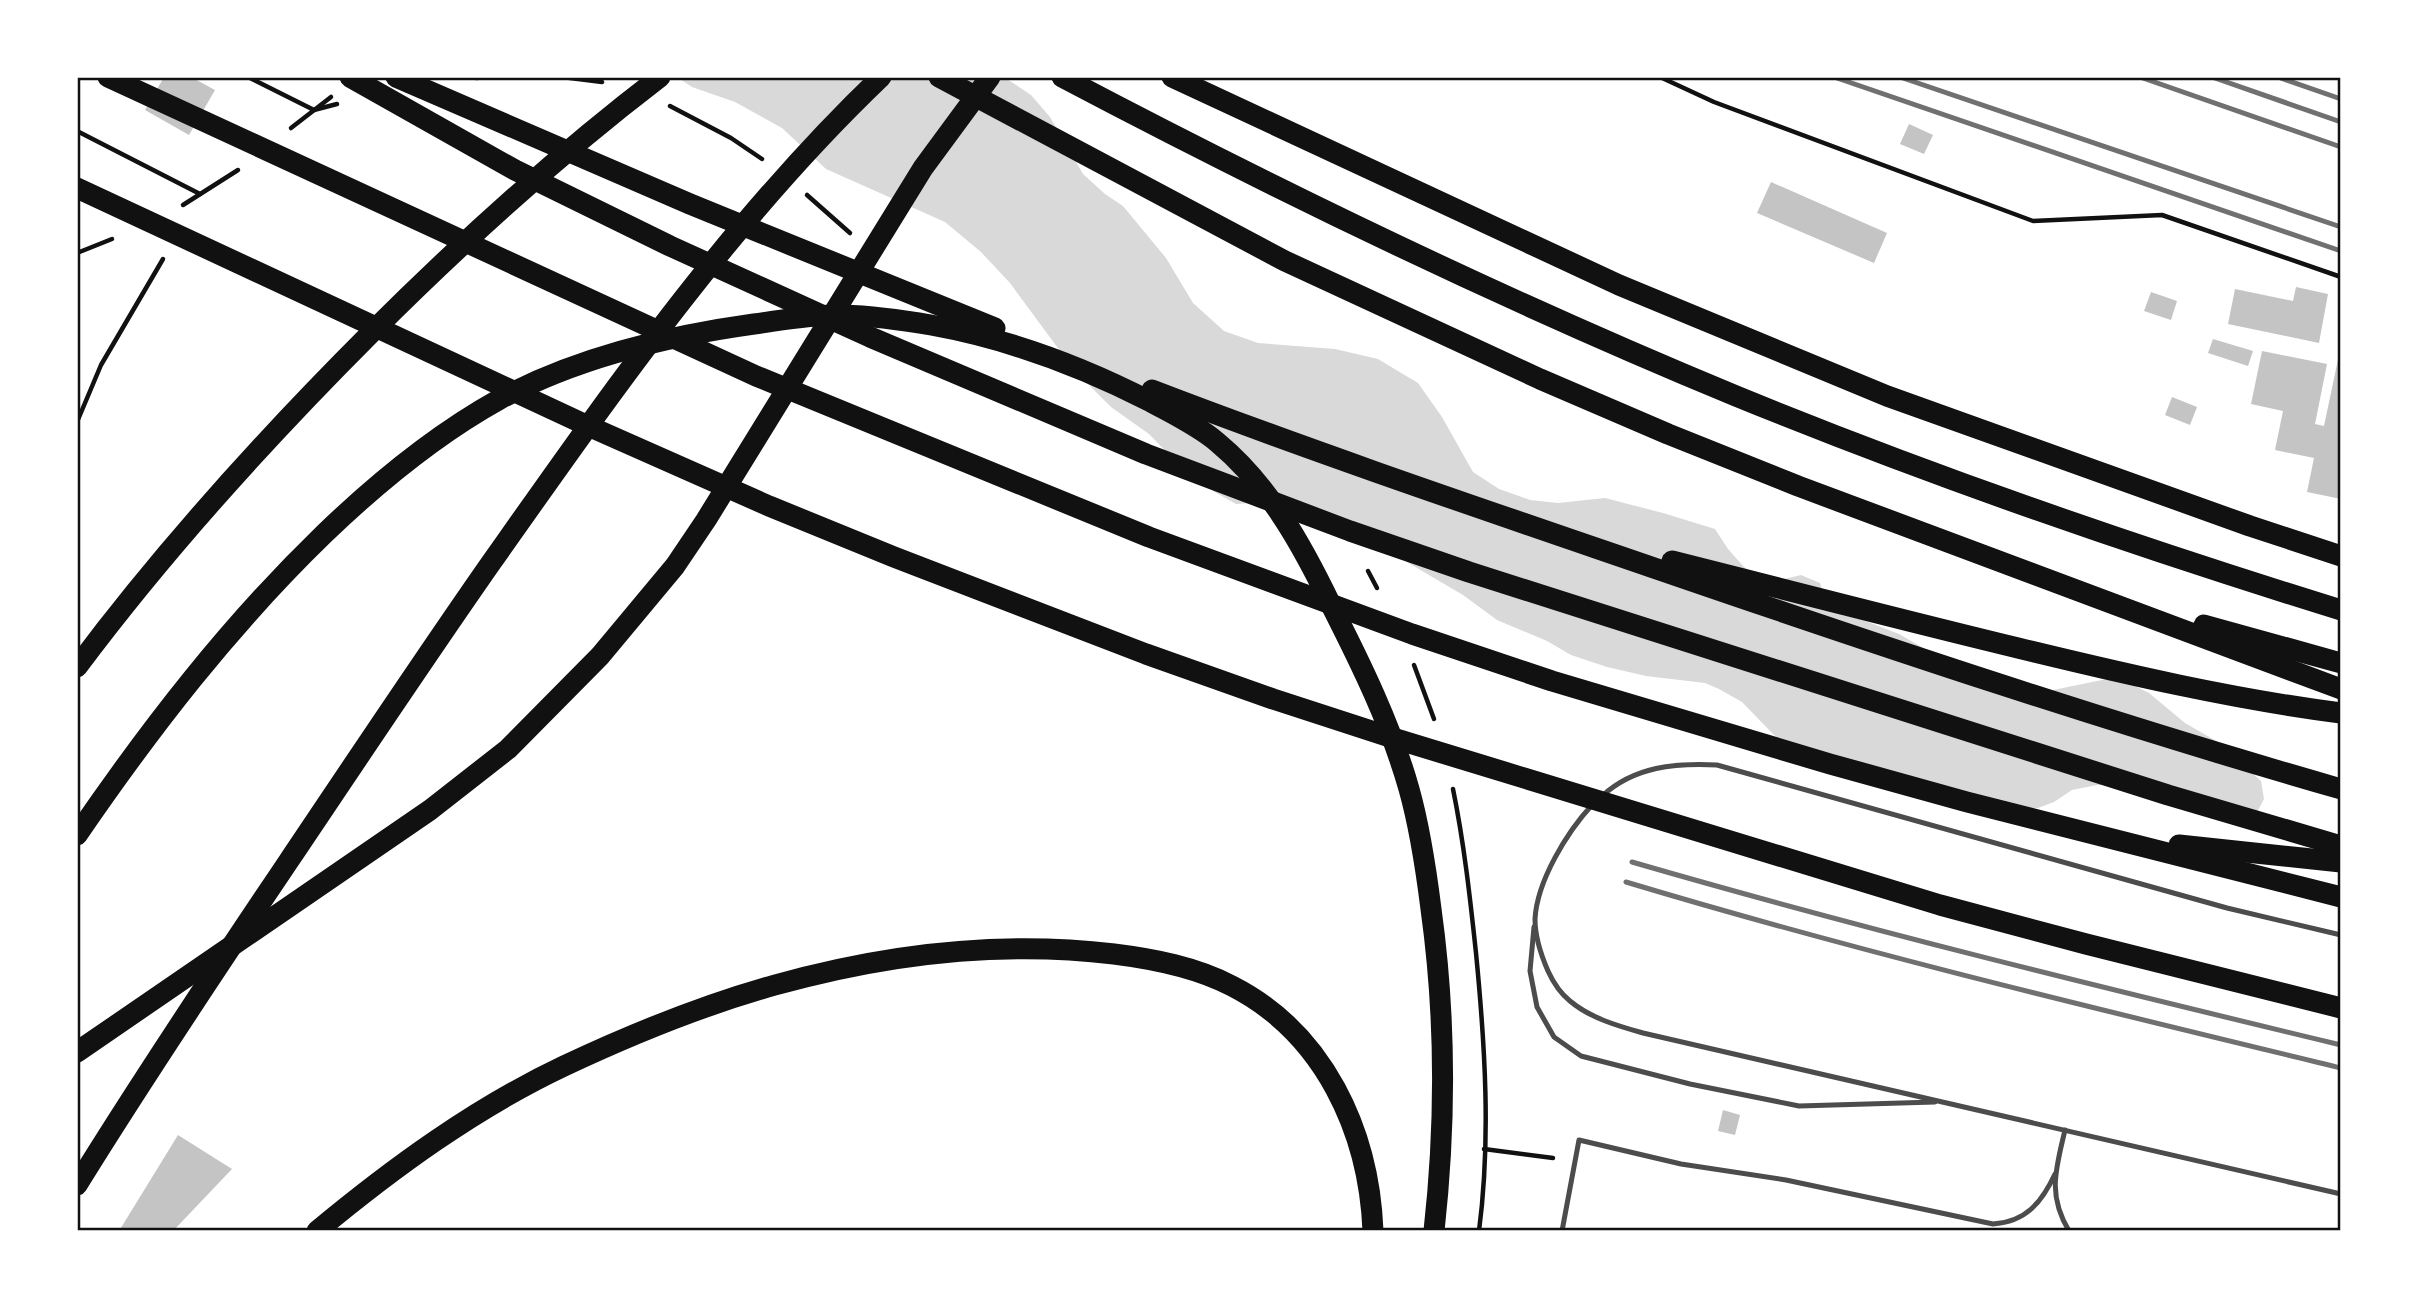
<svg xmlns="http://www.w3.org/2000/svg" width="2418" height="1308" viewBox="0 0 2418 1308" font-family="Karla,sans-serif">
<style>
.water{fill:#d9d9d9}
.building{fill:#c4c4c4}
.lines{fill:none;stroke-linecap:round;stroke-linejoin:round}
.path{stroke:#111;stroke-width:4.5}
.service{stroke:#4c4c4c;stroke-width:5}
.motorway{stroke:#111;stroke-width:21}
.rail{stroke:#707070;stroke-width:5}
.neatline{fill:none;stroke:#111;stroke-width:2.5}
</style>
<rect width="100%" height="100%" fill="#fff"/>
<polygon class="water" points="677,77 1004,77 1031,95 1050,117 1083,174 1105,194 1123,206 1166,258 1193,303 1224,331 1258,343 1335,349 1378,359 1418,383 1442,417 1473,472 1499,489 1530,500 1558,503 1605,498 1663,513 1715,529 1728,549 1744,567 1763,579 1780,580 1801,575 1820,583 1826,601 1842,615 1863,620 1899,634 1925,649 2048,691 2117,677 2149,693 2185,723 2218,742 2261,781 2264,799 2256,814 2125,786 2097,785 2072,790 2054,802 2038,808 2015,810 1795,749 1774,735 1742,702 1719,689 1705,683 1646,676 1607,667 1571,655 1547,641 1497,620 1463,595 1383,548 1250,503 1236,504 1213,491 1181,467 1149,434 1111,407 1074,370 1010,283 981,252 945,222 826,169 782,128 735,102 692,87"/>
<g class="building">
<polygon points="164,77 191,77 215,90 189,135 145,110"/>
<polygon points="1909,124 1933,135 1924,154 1900,144"/>
<polygon points="1771,182 1887,233 1874,263 1757,213"/>
<polygon points="2296,287 2328,294 2319,343 2228,324 2235,289 2293,301"/>
<polygon points="2151,292 2177,301 2171,320 2144,311"/>
<polygon points="2213,339 2253,351 2248,366 2208,353"/>
<polygon points="2340,350 2341,350 2341,499 2307,492 2314,458 2275,450 2283,411 2251,404 2262,351 2327,364 2315,424 2324,426"/>
<polygon points="2172,397 2197,407 2190,425 2165,415"/>
<polygon points="1723,1110 1740,1115 1735,1135 1718,1131"/>
<polygon points="178,1135 232,1169 173,1231 119,1231"/>
</g>
<g class="lines">
<g class="path">
<polyline points="248,77 314,110 337,104"/>
<polyline points="562,77 602,82"/>
<polyline points="1660,77 1714,102 2033,221 2162,215 2341,277"/>
<polyline points="476,78 489,77"/>
<polyline points="670,106 731,138 762,159"/>
<polyline points="291,128 331,97"/>
<polyline points="77,131 200,194"/>
<polyline points="807,195 850,233"/>
<polyline points="183,205 238,170"/>
<polyline points="77,253 112,239"/>
<polyline points="77,422 101,365 163,259"/>
<polyline points="1368,571 1377,588"/>
<polyline points="1414,665 1434,719"/>
<path d="M 1453,789 C 1464,843 1470,897 1476,953 C 1485,1045 1491,1139 1479,1231"/>
<polyline points="1484,1149 1553,1158"/>
</g>
<g class="service">
<path d="M 1602,796 C 1635,766 1675,763 1717,765 L 2227,908 L 2341,935"/>
<path d="M 1592,805 C 1567,832 1537,881 1535,919 C 1535,937 1541,955 1548,971 C 1553,982 1560,993 1570,1001 C 1590,1018 1618,1026 1643,1033 L 2341,1194"/>
<polyline points="1534,927 1530,971 1537,1007 1554,1037 1581,1056 1690,1084 1799,1106 1935,1102"/>
<path d="M 2065,1130 C 2056,1169 2047,1194 2069,1231"/>
<path d="M 1562,1231 L 1579,1140 L 1681,1164 L 1786,1180 L 1993,1224 C 2026,1222 2042,1202 2055,1174"/>
</g>
<g class="motorway">
<polyline points="108,77 756,376 1149,537 1412,634 1552,681 1830,764 1967,802 2341,897"/>
<polyline points="350,77 515,170 670,246 870,337 1146,454 1350,531 1469,572 2168,795 2341,846"/>
<polyline points="396,77 690,204 995,328"/>
<polyline points="939,77 1285,261 1540,379 1668,434 1798,486 2341,689"/>
<path d="M 1062,77 C 1282,193 1506,301 1736,396 C 1934,477 2137,547 2341,610"/>
<polyline points="1172,77 1619,285 1887,396 2250,526 2341,556"/>
<polyline points="77,188 586,425 769,506 894,557 1146,654 1273,699 1393,738 1940,905 2086,944 2341,1008"/>
<path d="M 1152,390 C 1319,454 1488,511 1657,569 C 1884,647 2111,723 2341,789"/>
<path d="M 1672,561 C 1787,590 1902,620 2018,648 C 2125,674 2232,699 2341,713"/>
<polyline points="2204,625 2341,663"/>
<path d="M 77,667 C 166,548 266,438 371,333 C 462,242 558,155 660,77"/>
<path d="M 77,835 C 151,727 230,625 324,534 C 377,483 435,435 500,399 C 578,357 667,336 754,324 C 783,320 814,314 843,315 C 873,316 902,320 931,325 C 1009,339 1081,366 1151,402 C 1173,414 1198,426 1217,442 C 1269,485 1302,545 1331,605 C 1361,664 1391,725 1409,789 C 1420,828 1426,869 1431,909 C 1446,1017 1446,1123 1434,1231"/>
<polyline points="2179,845 2341,862"/>
<polyline points="77,1052 430,810 508,749 600,656 675,566 706,520 923,168 990,77"/>
<path d="M 77,1185 C 145,1075 216,969 288,862 C 356,761 423,660 493,560 C 611,393 732,219 881,77"/>
<path d="M 317,1231 C 393,1168 475,1108 564,1066 C 632,1034 703,1005 775,985 C 886,954 999,940 1114,954 C 1154,959 1196,967 1232,986 C 1324,1033 1369,1131 1373,1231"/>
</g>
<g class="rail">
<polyline points="1834,77 2341,251"/>
<polyline points="1900,77 2341,227"/>
<polyline points="2140,77 2341,147"/>
<polyline points="2212,77 2341,122"/>
<polyline points="2278,77 2341,99"/>
<path d="M 1632,862 C 1866,930 2104,988 2341,1045"/>
<path d="M 1626,882 C 1862,953 2102,1010 2341,1068"/>
</g>
</g>
<rect width="2418" height="1308" fill="none" stroke="#ffffff" stroke-width="158"/>
<rect x="79" y="79" width="2260" height="1150" class="neatline"/>
</svg>
